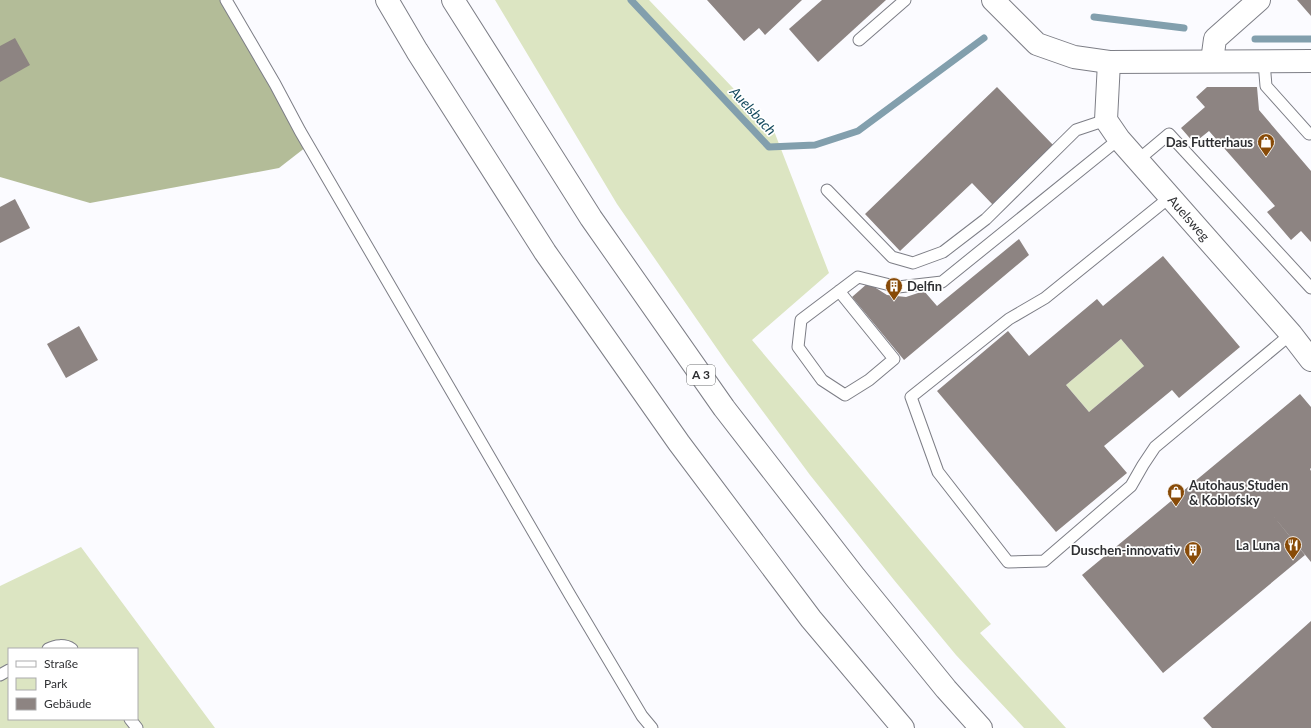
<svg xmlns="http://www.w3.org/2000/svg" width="1311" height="728" viewBox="0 0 1311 728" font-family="Lato,sans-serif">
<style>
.green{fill:#dce5c2;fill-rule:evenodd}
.forest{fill:#b3bc98}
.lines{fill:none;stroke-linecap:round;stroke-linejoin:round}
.stream{stroke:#829fad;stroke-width:7}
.building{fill:#8d8482;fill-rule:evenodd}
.lane-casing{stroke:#7d7e86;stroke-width:13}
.street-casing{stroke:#7d7e86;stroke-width:24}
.highway-casing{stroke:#7d7e86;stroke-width:24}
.lane{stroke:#fff;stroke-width:11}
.street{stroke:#fff;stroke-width:22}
.highway{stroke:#fff;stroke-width:22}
.labels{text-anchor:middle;stroke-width:3.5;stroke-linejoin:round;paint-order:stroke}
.shield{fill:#fff;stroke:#6d6e70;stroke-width:1}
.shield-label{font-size:12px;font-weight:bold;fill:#2f3033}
.poi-label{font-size:13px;font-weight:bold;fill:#2f3033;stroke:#fff;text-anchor:end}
.street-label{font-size:13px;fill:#2f3033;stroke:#fff}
.water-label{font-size:14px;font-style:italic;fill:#12485c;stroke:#fff}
</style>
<rect width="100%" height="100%" fill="#fbfbff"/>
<g class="green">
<polygon points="495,0 649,0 774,131 829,273 752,340 991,624 980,633 1066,728 1024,728 956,655 894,580 810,475 727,363 617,204"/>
<polygon points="1121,339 1144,366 1089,412 1066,385"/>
<path d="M 81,547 L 215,728 L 0,728 L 0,586 ZM 9,649 L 137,649 L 137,719 L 9,719 Z"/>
</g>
<polygon class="forest" points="0,0 222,0 306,147 279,168 90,203 0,177"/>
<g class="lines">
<g class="stream">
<polyline points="631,0 769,147 815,145 858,131 984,38"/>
<polyline points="1094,17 1184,28"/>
<polyline points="1255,39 1311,39"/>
</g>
</g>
<g class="building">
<polygon points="707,0 802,0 765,35 759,28 744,41"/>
<polygon points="822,0 886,0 818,62 789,29"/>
<polygon points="1297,0 1311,0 1311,16"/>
<polygon points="15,38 30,65 0,82 0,46"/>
<polygon points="997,87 1054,146 993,205 972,183 900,251 865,214"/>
<polygon points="1207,87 1257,87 1259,110 1311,171 1311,242 1301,231 1291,240 1267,212 1275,206 1209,131 1194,143 1181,128 1205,107 1196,97"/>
<polygon points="15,199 30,228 0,243 0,207"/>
<polygon points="1019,239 1029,255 904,360 852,297 868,283 887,295 906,297 924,291 937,306"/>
<path d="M 1163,256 L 1240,347 L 1179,398 L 1172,390 L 1104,446 L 1127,473 L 1056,532 L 937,391 L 1008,331 L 1029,356 L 1097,299 L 1103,306 ZM 1121,339 L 1144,366 L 1089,412 L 1066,385 Z"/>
<polygon points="79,326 98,360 66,378 47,344"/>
<polygon points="1300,394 1311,407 1311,468 1310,469 1311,471 1311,562 1270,512 1305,555 1163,673 1082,575"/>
<polygon points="1311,621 1311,728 1212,728 1203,718"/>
</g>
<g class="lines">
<g class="lane-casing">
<g id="lane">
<polyline points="226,0 275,84 300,131 570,595 642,716 652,728"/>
<polyline points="859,40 905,0"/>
<polyline points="1264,62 1266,86 1309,134"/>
<polyline points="1138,160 1169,134 1311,288"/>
<polyline points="827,190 892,257 913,263 943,252 986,219 1076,130 1106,120"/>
<polyline points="1170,197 1045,298 1009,319 911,397 938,472 1008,562 1044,561 1131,486 1143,465 1155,447 1291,334"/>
<polyline points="839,291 894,359 869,380 845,395 822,380 798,347 801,320 858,277 898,287 942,282 1119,139"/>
<path d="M 48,649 C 55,645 65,644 72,649"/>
<polyline points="0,675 9,670"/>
<polyline points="130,719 137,728"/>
</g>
</g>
<g class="street-casing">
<g id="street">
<polyline points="993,0 1037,44 1074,57 1109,62 1311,61"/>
<polyline points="1212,61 1215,39 1259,0"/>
<polyline points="1109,62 1106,120 1119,139 1291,334 1311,360"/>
</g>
</g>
<g class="highway-casing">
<g id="highway">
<polyline points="387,0 417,51 545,252 679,443 811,619 903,728"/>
<polyline points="453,0 591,218 724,408 855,577 946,689 981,728"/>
</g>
</g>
<use href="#lane" class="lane"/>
<use href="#street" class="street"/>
<use href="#highway" class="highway"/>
</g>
<defs>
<g id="shop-pin" transform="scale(0.9)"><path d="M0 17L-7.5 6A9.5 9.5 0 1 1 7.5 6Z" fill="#884b08" stroke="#fff"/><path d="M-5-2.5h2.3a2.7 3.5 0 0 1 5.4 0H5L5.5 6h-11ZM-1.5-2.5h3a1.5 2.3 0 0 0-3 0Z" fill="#fff"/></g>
<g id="building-pin" transform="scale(0.9)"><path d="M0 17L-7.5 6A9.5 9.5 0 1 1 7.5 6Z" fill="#884b08" stroke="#fff"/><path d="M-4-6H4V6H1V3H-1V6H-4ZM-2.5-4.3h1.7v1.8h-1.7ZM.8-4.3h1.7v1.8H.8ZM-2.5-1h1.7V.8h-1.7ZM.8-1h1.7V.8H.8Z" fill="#fff"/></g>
<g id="restaurant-pin" transform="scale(0.9)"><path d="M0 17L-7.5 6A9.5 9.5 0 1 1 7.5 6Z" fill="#884b08" stroke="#fff"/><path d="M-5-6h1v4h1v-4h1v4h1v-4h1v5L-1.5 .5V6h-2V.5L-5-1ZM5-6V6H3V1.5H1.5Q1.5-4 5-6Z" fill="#fff"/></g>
</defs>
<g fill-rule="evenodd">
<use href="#shop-pin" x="1266" y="142"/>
<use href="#building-pin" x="894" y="286"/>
<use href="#shop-pin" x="1176" y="492"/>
<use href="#restaurant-pin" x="1293" y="545"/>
<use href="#building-pin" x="1193" y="550"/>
</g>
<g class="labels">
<rect class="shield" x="687" y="365" width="28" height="20" rx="3"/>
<g class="shield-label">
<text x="701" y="379">A 3</text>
</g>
<g class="poi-label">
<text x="1253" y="147">Das Futterhaus</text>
<text x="907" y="291" text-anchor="start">Delfin</text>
<text x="1189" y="490" text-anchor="start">Autohaus Studen<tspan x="1189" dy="15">&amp; Koblofsky</tspan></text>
<text x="1280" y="550">La Luna</text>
<text x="1180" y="555">Duschen-innovativ</text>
</g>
<g class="street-label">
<text transform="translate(1189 218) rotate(49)" y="5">Auelsweg</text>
</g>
<g class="water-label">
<text transform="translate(753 111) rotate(47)" y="5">Auelsbach</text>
</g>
</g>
<rect x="8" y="648" width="130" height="72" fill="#ffffff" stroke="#acacad"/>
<rect x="16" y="661" width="20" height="6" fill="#ffffff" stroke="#acacad"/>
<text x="44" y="668" font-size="12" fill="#2f3033">Straße</text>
<rect x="16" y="678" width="20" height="12" fill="#dce5c2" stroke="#acacad"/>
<text x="44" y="688" font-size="12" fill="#2f3033">Park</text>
<rect x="16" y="698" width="20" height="12" fill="#8d8482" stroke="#acacad"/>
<text x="44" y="708" font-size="12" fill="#2f3033">Gebäude</text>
</svg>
